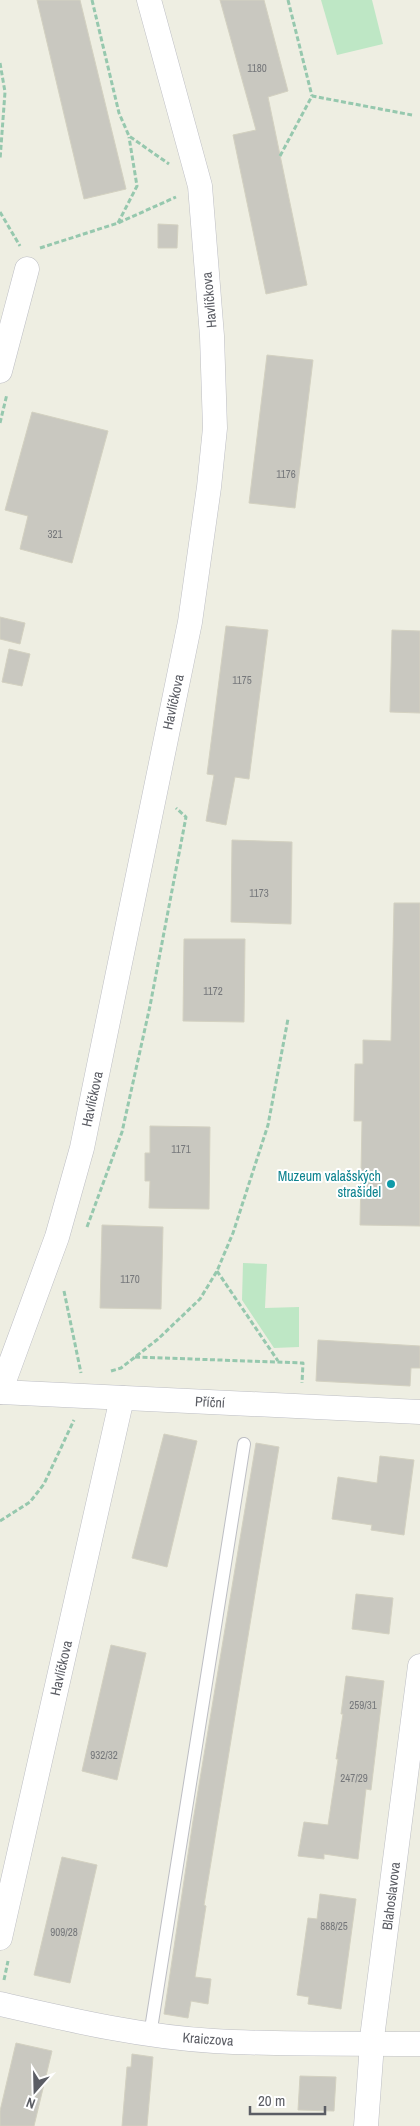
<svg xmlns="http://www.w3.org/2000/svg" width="420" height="2126" viewBox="0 0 420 2126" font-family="'Archivo Narrow',sans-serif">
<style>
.green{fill:#bee7c5}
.building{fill:#c9c8c0;stroke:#d3d1c1}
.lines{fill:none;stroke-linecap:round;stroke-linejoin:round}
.service-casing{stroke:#bdbec4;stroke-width:14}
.minor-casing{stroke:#bdbec4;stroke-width:25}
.path{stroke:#96c8ae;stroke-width:3;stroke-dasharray:5 2.5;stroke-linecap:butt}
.service{stroke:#fff;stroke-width:12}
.minor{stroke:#fff;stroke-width:24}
.culture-dot{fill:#0f9aa8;stroke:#fff;stroke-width:2}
.labels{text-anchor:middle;stroke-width:4;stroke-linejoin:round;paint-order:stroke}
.number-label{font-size:11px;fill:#76787b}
.street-label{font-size:14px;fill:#5b5d64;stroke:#fff}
.culture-label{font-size:14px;fill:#0d838f;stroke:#fff;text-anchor:end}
</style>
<rect width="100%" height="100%" fill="#eeeee2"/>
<g class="green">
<polygon points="321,0 372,0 383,44 337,55"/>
<polygon points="243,1263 267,1264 265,1308 299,1307 299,1347 274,1348 242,1300"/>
</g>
<g class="building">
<polygon points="37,0 80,0 126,189 84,199"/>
<polygon points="220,0 264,0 288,91 268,97 307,285 266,294 233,135 256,130"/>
<polygon points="158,224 178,225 177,248 158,248"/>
<polygon points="267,355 313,360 295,508 249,503"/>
<polygon points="32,412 108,431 72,563 20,549 28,516 5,510"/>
<polygon points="0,617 25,623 20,644 0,639"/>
<polygon points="226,626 268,630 249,779 235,777 226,825 206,821 214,775 207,774"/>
<polygon points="392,630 420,631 420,713 390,712"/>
<polygon points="9,649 30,654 22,686 2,682"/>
<polygon points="232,840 292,842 291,924 231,922"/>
<polygon points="394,903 420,903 420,1226 360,1225 362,1121 354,1121 355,1064 363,1064 363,1040 391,1041"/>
<polygon points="184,939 245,939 244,1022 183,1021"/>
<polygon points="150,1126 210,1127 209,1209 149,1208 150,1181 145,1181 145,1153 150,1153"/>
<polygon points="102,1225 163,1227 161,1309 100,1308"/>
<polygon points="318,1340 420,1346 420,1368 411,1368 410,1386 316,1381"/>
<polygon points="164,1434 197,1441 167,1567 132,1558"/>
<polygon points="256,1443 279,1447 204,1905 206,1906 195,1977 211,1979 208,2004 191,2001 188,2018 164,2014 193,1821"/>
<polygon points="380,1456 414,1460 404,1535 371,1530 372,1525 332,1519 338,1477 377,1483"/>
<polygon points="356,1594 393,1598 389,1634 352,1629"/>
<polygon points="111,1645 146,1653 117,1780 82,1771"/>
<polygon points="346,1676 384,1681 371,1790 366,1789 358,1859 324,1854 324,1859 298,1856 304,1822 328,1825 338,1759 336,1759 343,1714 341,1714"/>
<polygon points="62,1857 97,1865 70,1983 34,1975"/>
<polygon points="320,1894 356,1899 341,2009 308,2004 309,1997 297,1995 308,1918 317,1919"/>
<polygon points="16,2043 52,2051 34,2126 0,2126 0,2111"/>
<polygon points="132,2054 153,2057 147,2126 122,2126 127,2067 131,2067"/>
<polygon points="300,2076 336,2077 334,2111 298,2110"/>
</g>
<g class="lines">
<g class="service-casing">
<polyline id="service" points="150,2035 244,1444"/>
</g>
<g class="minor-casing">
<g id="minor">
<polyline points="0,371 27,269"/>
<polyline points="0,1392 57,1237 82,1148 190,622 209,487 215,428 212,336 200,186 149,0"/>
<polyline points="0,1392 420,1412"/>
<polyline points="0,1938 122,1398"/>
<path d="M 0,2004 C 70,2020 142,2037 214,2041 C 282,2045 351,2043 420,2044"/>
<polyline points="366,2126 373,2030 420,1666"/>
</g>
</g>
<g class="path">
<polyline points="92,0 119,113 129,136 169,164"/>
<polyline points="288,0 312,96"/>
<polyline points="0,63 5,92 0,160"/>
<polyline points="280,156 312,96 412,115"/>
<polyline points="0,212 20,246"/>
<polyline points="118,223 137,186 129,137"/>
<polyline points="40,248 118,223 176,197"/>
<polyline points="0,423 7,394"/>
<polyline points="87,1227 122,1132 150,1006 186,817 176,808"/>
<polyline points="217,1271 278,1361"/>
<polyline points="64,1291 81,1373"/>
<polyline points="135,1357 303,1363 302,1383"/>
<polyline points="111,1371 121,1368 158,1339 200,1299 217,1271 233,1233 268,1125 288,1019"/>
<polyline points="0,1521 30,1502 44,1484 74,1420"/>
<polyline points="4,1980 8,1961"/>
</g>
<use href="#service" class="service"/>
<use href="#minor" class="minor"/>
</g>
<circle class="culture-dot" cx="391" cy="1184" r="5"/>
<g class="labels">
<g class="number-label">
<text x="257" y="72">1180</text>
<text x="286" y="478">1176</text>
<text x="55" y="538">321</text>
<text x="242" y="684">1175</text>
<text x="259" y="897">1173</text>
<text x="213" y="995">1172</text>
<text x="181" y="1153">1171</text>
<text x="130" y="1283">1170</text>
<text x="363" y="1709">259/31</text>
<text x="104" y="1759">932/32</text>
<text x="354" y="1782">247/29</text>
<text x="334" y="1930">888/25</text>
<text x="64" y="1936">909/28</text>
</g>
<g class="street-label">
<text transform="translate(209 300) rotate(-95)" y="5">Havlíčkova</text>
<text transform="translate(173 702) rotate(-78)" y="5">Havlíčkova</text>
<text transform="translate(92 1099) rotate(-78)" y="5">Havlíčkova</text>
<text transform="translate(210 1402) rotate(3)" y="5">Příční</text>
<text transform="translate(61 1668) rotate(-77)" y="5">Havlíčkova</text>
<text transform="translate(391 1896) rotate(-83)" y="5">Blahoslavova</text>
<text transform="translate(208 2039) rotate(4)" y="5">Kraiczova</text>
</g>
<g class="culture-label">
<text x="381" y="1181">Muzeum valašských<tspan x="381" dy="16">strašidel</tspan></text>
</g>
</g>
<g transform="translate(35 2091) rotate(200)" stroke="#ffffff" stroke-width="4" paint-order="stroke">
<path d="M0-4L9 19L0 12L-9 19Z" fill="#5b5d64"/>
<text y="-8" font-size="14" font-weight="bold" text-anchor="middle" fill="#5b5d64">N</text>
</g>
<path d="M250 2106v8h75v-8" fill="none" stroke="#5b5d64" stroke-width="2.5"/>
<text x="258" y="2106" font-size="15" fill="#5b5d64" stroke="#ffffff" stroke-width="4" paint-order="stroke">20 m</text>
</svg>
